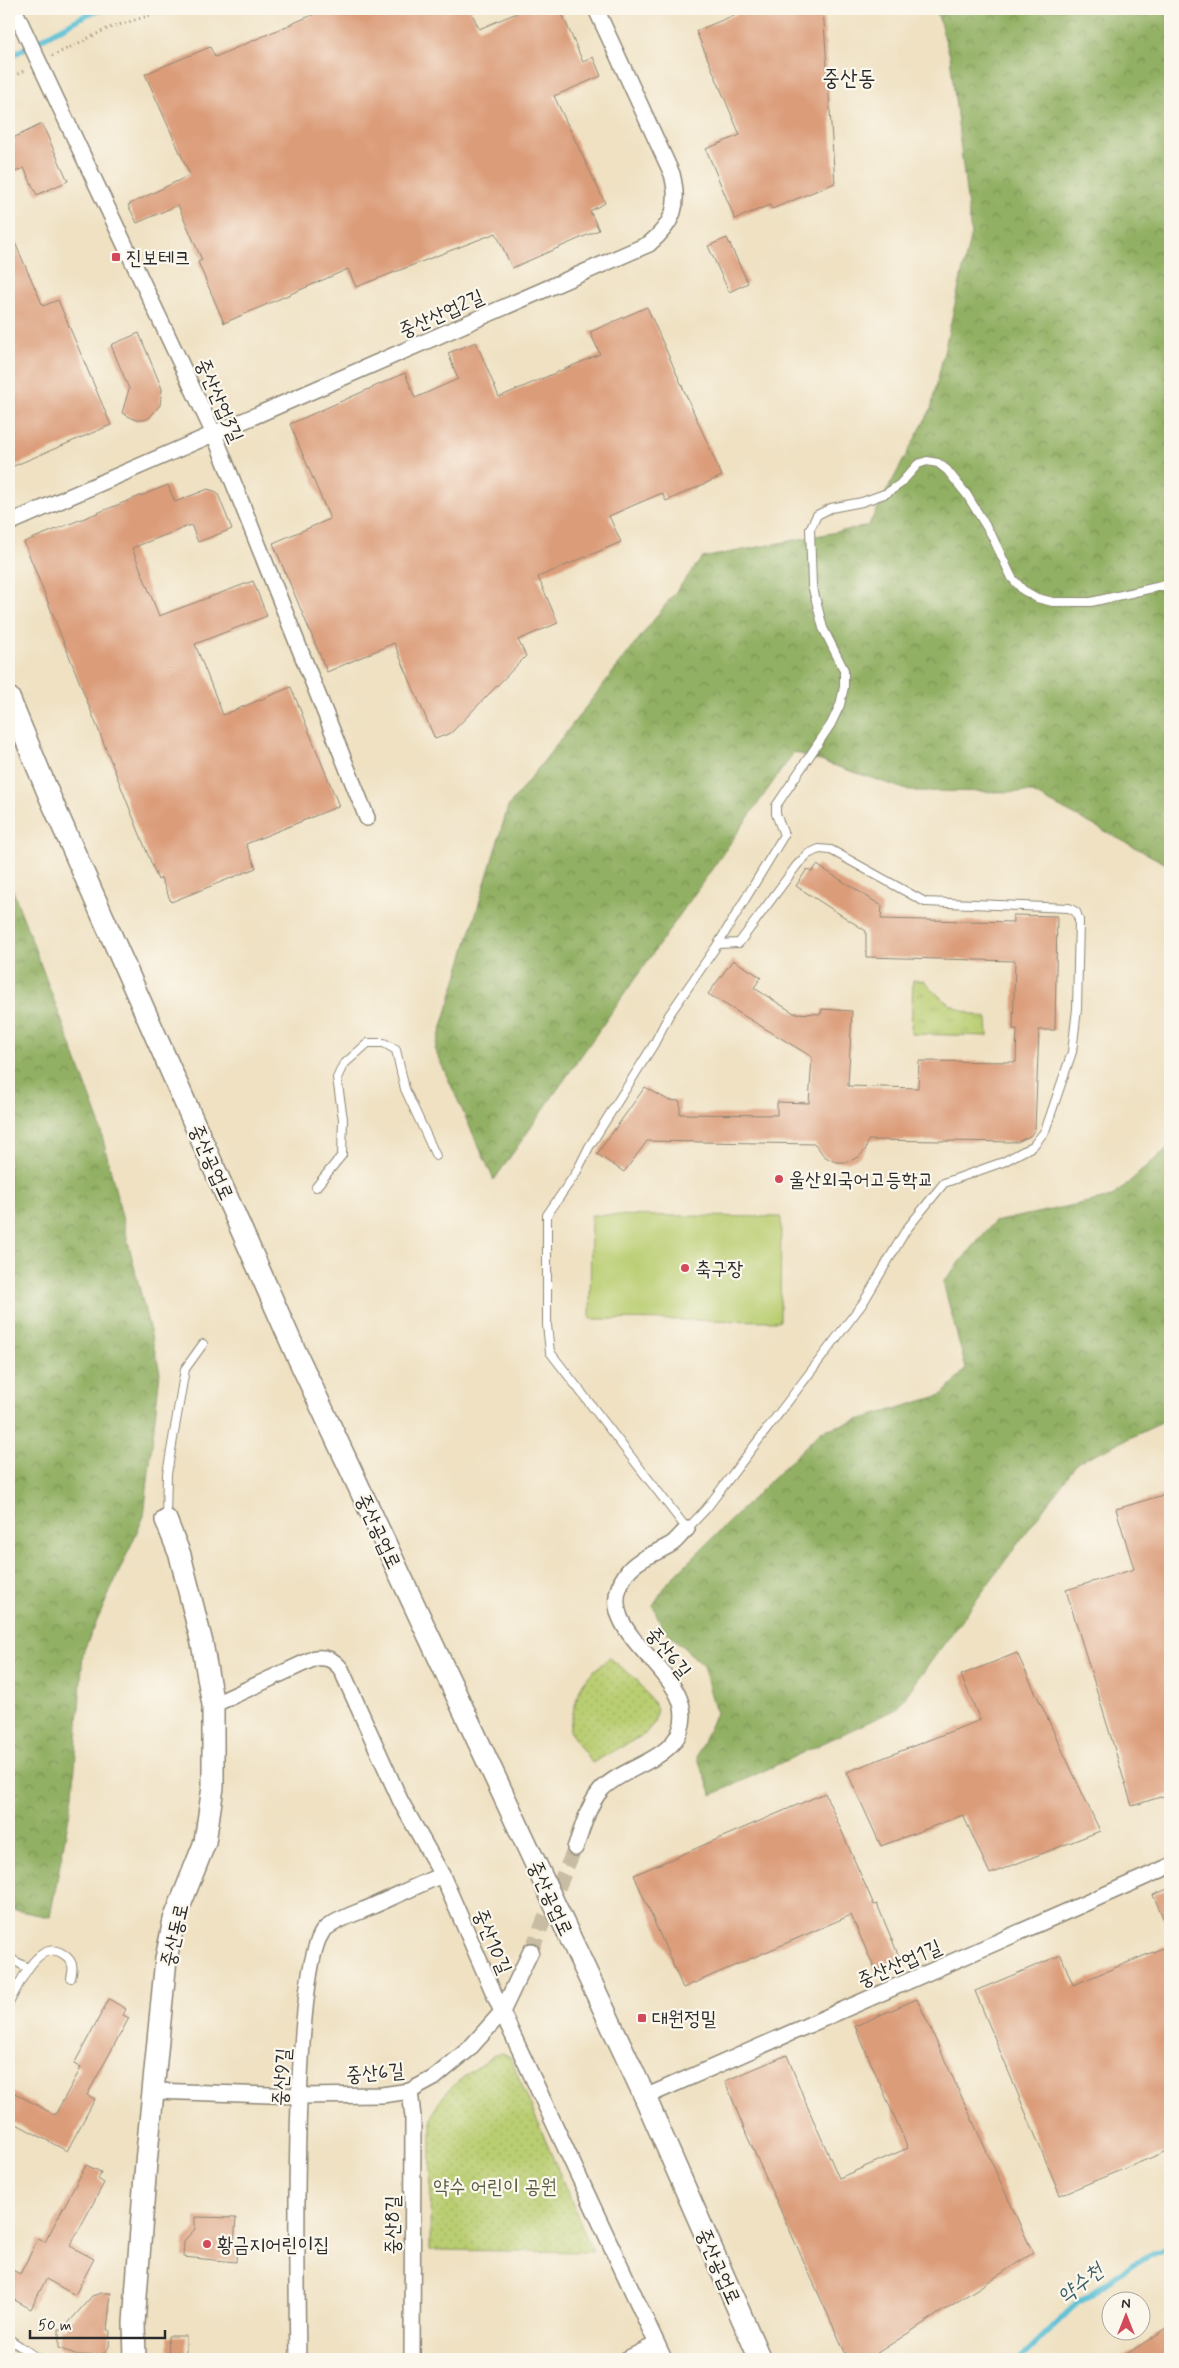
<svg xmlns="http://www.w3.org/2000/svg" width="1179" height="2368" viewBox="0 0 1179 2368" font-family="Mynerve,'Poor Story',sans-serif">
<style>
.grass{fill:url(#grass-tufts);stroke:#727c4e}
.forest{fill:url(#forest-crowns);stroke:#5e6e47}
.park{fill:url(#park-dots);stroke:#727c4e}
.garden{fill:#b9cd71;stroke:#727c4e}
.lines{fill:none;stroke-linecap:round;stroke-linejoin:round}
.stream{stroke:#58bfd5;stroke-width:5.5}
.building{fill:#db9c79}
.street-tunnel{stroke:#c8bda4;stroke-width:15;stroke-dasharray:15 8;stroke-linecap:butt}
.lane-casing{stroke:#8d8676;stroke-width:10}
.street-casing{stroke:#8d8676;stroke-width:18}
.secondary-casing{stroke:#8d8676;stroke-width:24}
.path{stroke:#8d8676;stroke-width:3;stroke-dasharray:1 4;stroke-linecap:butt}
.lane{stroke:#fff;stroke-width:8}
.street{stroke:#fff;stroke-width:15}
.secondary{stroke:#fff;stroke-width:21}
.street-bridge-casing{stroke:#8d8676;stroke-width:18;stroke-linecap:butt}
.street-bridge{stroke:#fff;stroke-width:15}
.poi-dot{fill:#d1495b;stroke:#fbf7ec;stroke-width:2}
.labels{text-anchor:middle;stroke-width:4.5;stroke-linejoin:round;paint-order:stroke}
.poi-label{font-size:20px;fill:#2b2b2b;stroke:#fbf7ec;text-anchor:start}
.street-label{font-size:20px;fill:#2b2b2b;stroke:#fbf7ec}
.park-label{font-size:20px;fill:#565c40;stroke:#fbf7ec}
.water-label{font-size:21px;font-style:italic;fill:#3b5f66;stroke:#fbf7ec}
.quarter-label{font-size:22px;fill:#2b2b2b;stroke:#fbf7ec}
</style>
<defs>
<pattern id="grass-tufts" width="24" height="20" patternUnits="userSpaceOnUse" patternTransform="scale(1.25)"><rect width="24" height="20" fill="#b9cd71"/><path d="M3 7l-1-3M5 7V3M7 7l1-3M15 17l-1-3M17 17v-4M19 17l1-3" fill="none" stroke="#9fb062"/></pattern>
<pattern id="forest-crowns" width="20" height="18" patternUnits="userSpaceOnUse" patternTransform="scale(1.25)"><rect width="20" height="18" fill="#92b063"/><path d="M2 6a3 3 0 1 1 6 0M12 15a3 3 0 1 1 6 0" fill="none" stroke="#778f52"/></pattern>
<pattern id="park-dots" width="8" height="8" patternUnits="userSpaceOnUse" patternTransform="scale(1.25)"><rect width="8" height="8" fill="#b9cd71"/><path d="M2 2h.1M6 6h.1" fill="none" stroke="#9fb062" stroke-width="1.8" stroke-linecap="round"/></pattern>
</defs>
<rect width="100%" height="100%" fill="#fbf7ec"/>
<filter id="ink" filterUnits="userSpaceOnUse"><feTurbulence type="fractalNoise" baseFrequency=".02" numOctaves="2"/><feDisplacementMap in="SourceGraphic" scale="10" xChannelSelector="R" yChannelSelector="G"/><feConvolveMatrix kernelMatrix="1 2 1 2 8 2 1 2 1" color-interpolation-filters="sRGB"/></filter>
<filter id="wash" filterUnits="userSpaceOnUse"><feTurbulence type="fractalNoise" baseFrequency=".0096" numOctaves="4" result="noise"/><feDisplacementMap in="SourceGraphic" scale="20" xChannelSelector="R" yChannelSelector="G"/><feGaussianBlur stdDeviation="1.12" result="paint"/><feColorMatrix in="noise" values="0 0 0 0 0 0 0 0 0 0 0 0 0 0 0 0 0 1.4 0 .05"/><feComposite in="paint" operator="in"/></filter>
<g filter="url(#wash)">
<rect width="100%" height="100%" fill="#efe1c2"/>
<path class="grass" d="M 913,980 L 925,981 C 942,1003 960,1012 987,1018 L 988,1036 L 911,1034 Z"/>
<g class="forest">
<polygon points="936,9 1170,9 1170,866 1031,792 910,791 794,752 494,1180 435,1050 508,807 702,558 868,526 931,409 971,234 950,56"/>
<polygon points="9,880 97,1115 160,1372 144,1516 83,1652 73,1795 50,1917 9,1909"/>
<polygon points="1170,1146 1170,1419 1078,1462 896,1709 712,1795 697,1756 716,1713 703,1665 662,1628 653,1605 669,1581 821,1431 942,1395 966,1369 943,1282 994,1222 1112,1197"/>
</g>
<g class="park">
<path d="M 610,1658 L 636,1679 L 657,1708 L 654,1723 L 645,1734 L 592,1763 L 569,1731 C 578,1692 576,1682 610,1658 Z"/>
<path d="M 503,2053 L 510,2057 L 593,2252 L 430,2250 L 431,2121 C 438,2090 469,2074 494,2055 Z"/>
</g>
<polygon class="garden" points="591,1215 781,1217 780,1321 590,1319"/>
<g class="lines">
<g class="stream">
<polyline points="9,57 86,15 104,9"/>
<polyline points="1020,2359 1076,2304 1133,2264 1170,2246"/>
</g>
</g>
<g id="blocks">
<g class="building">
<polygon points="326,9 470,9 479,29 526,9 560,9 583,62 593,57 601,76 554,96 605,203 590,211 599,230 512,268 496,233 356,287 348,269 224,323 198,262 202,260 178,205 137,223 128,205 190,175 145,74 210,47 215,57"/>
<polygon points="749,9 823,9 835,183 772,209 770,205 735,219 706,149 740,135 696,31"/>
<polygon points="42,124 68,181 37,195 24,168 9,175 9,140"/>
<polygon points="9,229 43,306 58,300 111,425 9,468"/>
<polygon points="727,238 748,283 729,292 708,246"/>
<polygon points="647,307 722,476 666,501 662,493 609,516 621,542 538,577 558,623 518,640 526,656 451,733 435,739 394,643 327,672 273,543 330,519 290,424 405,373 415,398 458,379 448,353 476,342 499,397 600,354 590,332"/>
<polygon points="139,333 162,389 160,405 149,418 144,420 136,420 122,413 129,389 111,345"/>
<polygon points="168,485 175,502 208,489 217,492 232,529 198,542 191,525 132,548 159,616 253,581 267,616 195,644 223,715 291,687 339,806 246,844 256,868 171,902 161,878 158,880 24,542"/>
<polygon points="817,865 882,906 881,919 1013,922 1013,915 1057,916 1055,1030 1039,1030 1035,1129 1030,1136 1017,1142 868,1140 866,1149 859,1157 847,1162 835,1162 824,1156 815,1144 647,1141 624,1172 597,1154 645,1087 668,1100 680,1101 680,1114 777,1115 777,1102 809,1103 812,1057 708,994 733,960 761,977 754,988 794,1013 821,1014 822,1009 852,1011 848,1086 918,1088 919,1061 1016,1062 1017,1029 1013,1029 1015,961 866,957 866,931 796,886 807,869 812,872"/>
<polygon points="1170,1493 1170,1794 1132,1806 1066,1590 1134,1569 1116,1509"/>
<polygon points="1017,1653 1100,1831 990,1874 963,1815 881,1846 847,1772 980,1720 961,1675"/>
<polygon points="825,1793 874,1905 877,1904 900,1959 875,1970 851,1915 683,1988 634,1875"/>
<polygon points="1170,1888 1170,1933 1153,1895"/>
<polygon points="1170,1945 1170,2150 1060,2195 975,1991 1061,1955 1073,1985"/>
<polygon points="109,1999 126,2009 123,2015 129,2018 87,2095 95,2099 67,2151 9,2120 9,2090 55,2115 81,2068 74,2064"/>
<polygon points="917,1999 1033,2253 868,2359 848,2359 747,2136 725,2081 787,2055 805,2101 839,2178 908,2148 855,2026"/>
<polygon points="86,2165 101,2172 98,2179 104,2183 70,2246 94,2259 75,2295 46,2279 31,2309 9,2297 9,2268 20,2274 38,2239 45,2242"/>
<polygon points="195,2217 236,2218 234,2244 237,2245 236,2262 183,2257 184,2241 195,2229"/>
<polygon points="101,2293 111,2293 107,2330 110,2330 109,2347 101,2356 78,2355 59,2348 59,2329 63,2329 92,2296"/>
<polygon points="1170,2326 1170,2359 1119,2359"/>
<polygon points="168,2336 186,2336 186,2356 169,2357"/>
</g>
</g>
</g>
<g filter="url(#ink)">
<use href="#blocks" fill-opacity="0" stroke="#8d8676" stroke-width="1"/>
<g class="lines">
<polyline class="street-tunnel" points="531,1951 575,1848"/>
<g class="lane-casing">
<g id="lane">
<polygon points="819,849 831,850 925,902 1069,908 1076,912 1079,920 1077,1009 1072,1052 1045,1131 1033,1146 1003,1162 944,1183 906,1230 863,1303 706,1509 687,1529 550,1352 547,1325 547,1215 576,1173 589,1147 654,1044 669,1015 718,944 739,943 797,865 808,854"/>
<polyline points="718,944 784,835 776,814 776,806 831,724 840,705 844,687 844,670 823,628 812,585 810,529 817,515 831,508 862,502 887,493 900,484 918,464 927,461 938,463 947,470 967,495 992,536 1012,578 1023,590 1037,598 1053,602 1091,602 1170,584"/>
<polyline points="316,1187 342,1155 343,1119 337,1078 343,1065 368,1043 384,1043 396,1050 405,1089 436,1156"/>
<polyline points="166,1518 167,1474 185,1369 203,1344"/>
<polyline points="9,1958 28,1968"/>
<path d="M 9,2003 C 19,1985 40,1932 67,1957 C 74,1963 73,1970 71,1978"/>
<polyline points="9,2339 39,2359"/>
</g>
</g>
<g class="street-casing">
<g id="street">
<polyline points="59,105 214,434 367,818"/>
<path d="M 9,523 L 649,244 C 674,223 680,205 672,174 L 596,9"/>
<path d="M 213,1705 L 315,1658 C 327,1657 333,1659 341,1669 L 401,1802 L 442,1875 L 502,2012 L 664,2359"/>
<path d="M 575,1848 C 583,1828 588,1804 602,1789 C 624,1767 668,1761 680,1731 C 703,1672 583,1635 626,1574 C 637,1558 658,1553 673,1543 C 678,1539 682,1533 687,1529"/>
<polyline points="154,2091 298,2096 382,2095 410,2091 434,2078 469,2049 502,2012 531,1951"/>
<polyline points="410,2091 413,2117 412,2359"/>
<polyline points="645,2097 1170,1866"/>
<path d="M 298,2359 C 297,2297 290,1960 325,1929 C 336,1920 353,1914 366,1909 C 391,1898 416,1886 442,1875"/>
<polyline points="627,2359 657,2344"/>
</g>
</g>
<g class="secondary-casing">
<g id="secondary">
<polyline points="9,698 49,795 295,1351 645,2097 760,2359"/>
<polyline points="135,2359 134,2323 146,2163 166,1959 174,1920 205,1842 213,1787 213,1705 202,1643 180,1555 166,1520"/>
</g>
</g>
<g class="path">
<polyline points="52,56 109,28 170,9"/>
<polyline points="9,79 25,70"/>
</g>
<use href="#lane" class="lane"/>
<use href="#street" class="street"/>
<use href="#secondary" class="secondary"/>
<g class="street-bridge-casing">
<polyline id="street-bridge" points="14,9 59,105"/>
</g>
<use href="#street-bridge" class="street-bridge"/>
</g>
</g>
<g class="poi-dot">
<rect x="111" y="252" width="10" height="10" rx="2.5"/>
<circle cx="779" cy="1179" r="5"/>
<circle cx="685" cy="1268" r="5"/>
<rect x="637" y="2013" width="10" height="10" rx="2.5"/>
<circle cx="207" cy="2244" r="5"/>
</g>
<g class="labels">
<g class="poi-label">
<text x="126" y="264">진보테크</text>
<text x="789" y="1186">울산외국어고등학교</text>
<text x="695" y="1275">축구장</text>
<text x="652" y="2025">대원정밀</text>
<text x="217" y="2251">황금지어린이집</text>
</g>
<g class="street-label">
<text transform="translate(441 313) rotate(-24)" y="7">중산산업2길</text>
<text transform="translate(220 400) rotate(66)" y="7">중산산업3길</text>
<text transform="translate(212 1162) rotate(66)" y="7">중산공업로</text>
<text transform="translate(379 1531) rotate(65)" y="7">중산공업로</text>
<text transform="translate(669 1652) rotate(51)" y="7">중산6길</text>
<text transform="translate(551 1898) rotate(65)" y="7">중산공업로</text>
<text transform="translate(174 1935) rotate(-77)" y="7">중산동로</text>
<text transform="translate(493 1941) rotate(67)" y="7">중산10길</text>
<text transform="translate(899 1963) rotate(-24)" y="7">중산산업1길</text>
<text transform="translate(375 2072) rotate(-5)" y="7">중산6길</text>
<text transform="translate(281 2077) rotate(-86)" y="7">중산9길</text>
<text transform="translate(392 2225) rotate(-90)" y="7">중산8길</text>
<text transform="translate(719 2266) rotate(66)" y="7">중산공업로</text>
</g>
<g class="park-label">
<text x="495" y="2193">약수 어린이 공원</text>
</g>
<g class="water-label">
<text transform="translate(1080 2283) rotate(-38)" y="7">약수천</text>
</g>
<g class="quarter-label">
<text x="849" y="85">중산동</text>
</g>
</g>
<rect width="1179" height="2368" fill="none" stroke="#fbf7ec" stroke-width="30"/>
<g transform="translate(1126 2316)"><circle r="24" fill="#fbf7ec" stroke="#a8a59f"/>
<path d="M0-4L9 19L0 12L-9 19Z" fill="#d1495b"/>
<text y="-8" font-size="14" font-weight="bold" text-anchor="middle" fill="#2b2b2b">N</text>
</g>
<path d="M30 2330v8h135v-8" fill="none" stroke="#2b2b2b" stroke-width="2.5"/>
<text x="38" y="2330" font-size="15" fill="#2b2b2b" stroke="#fbf7ec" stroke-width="4" paint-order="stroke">50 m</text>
</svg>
